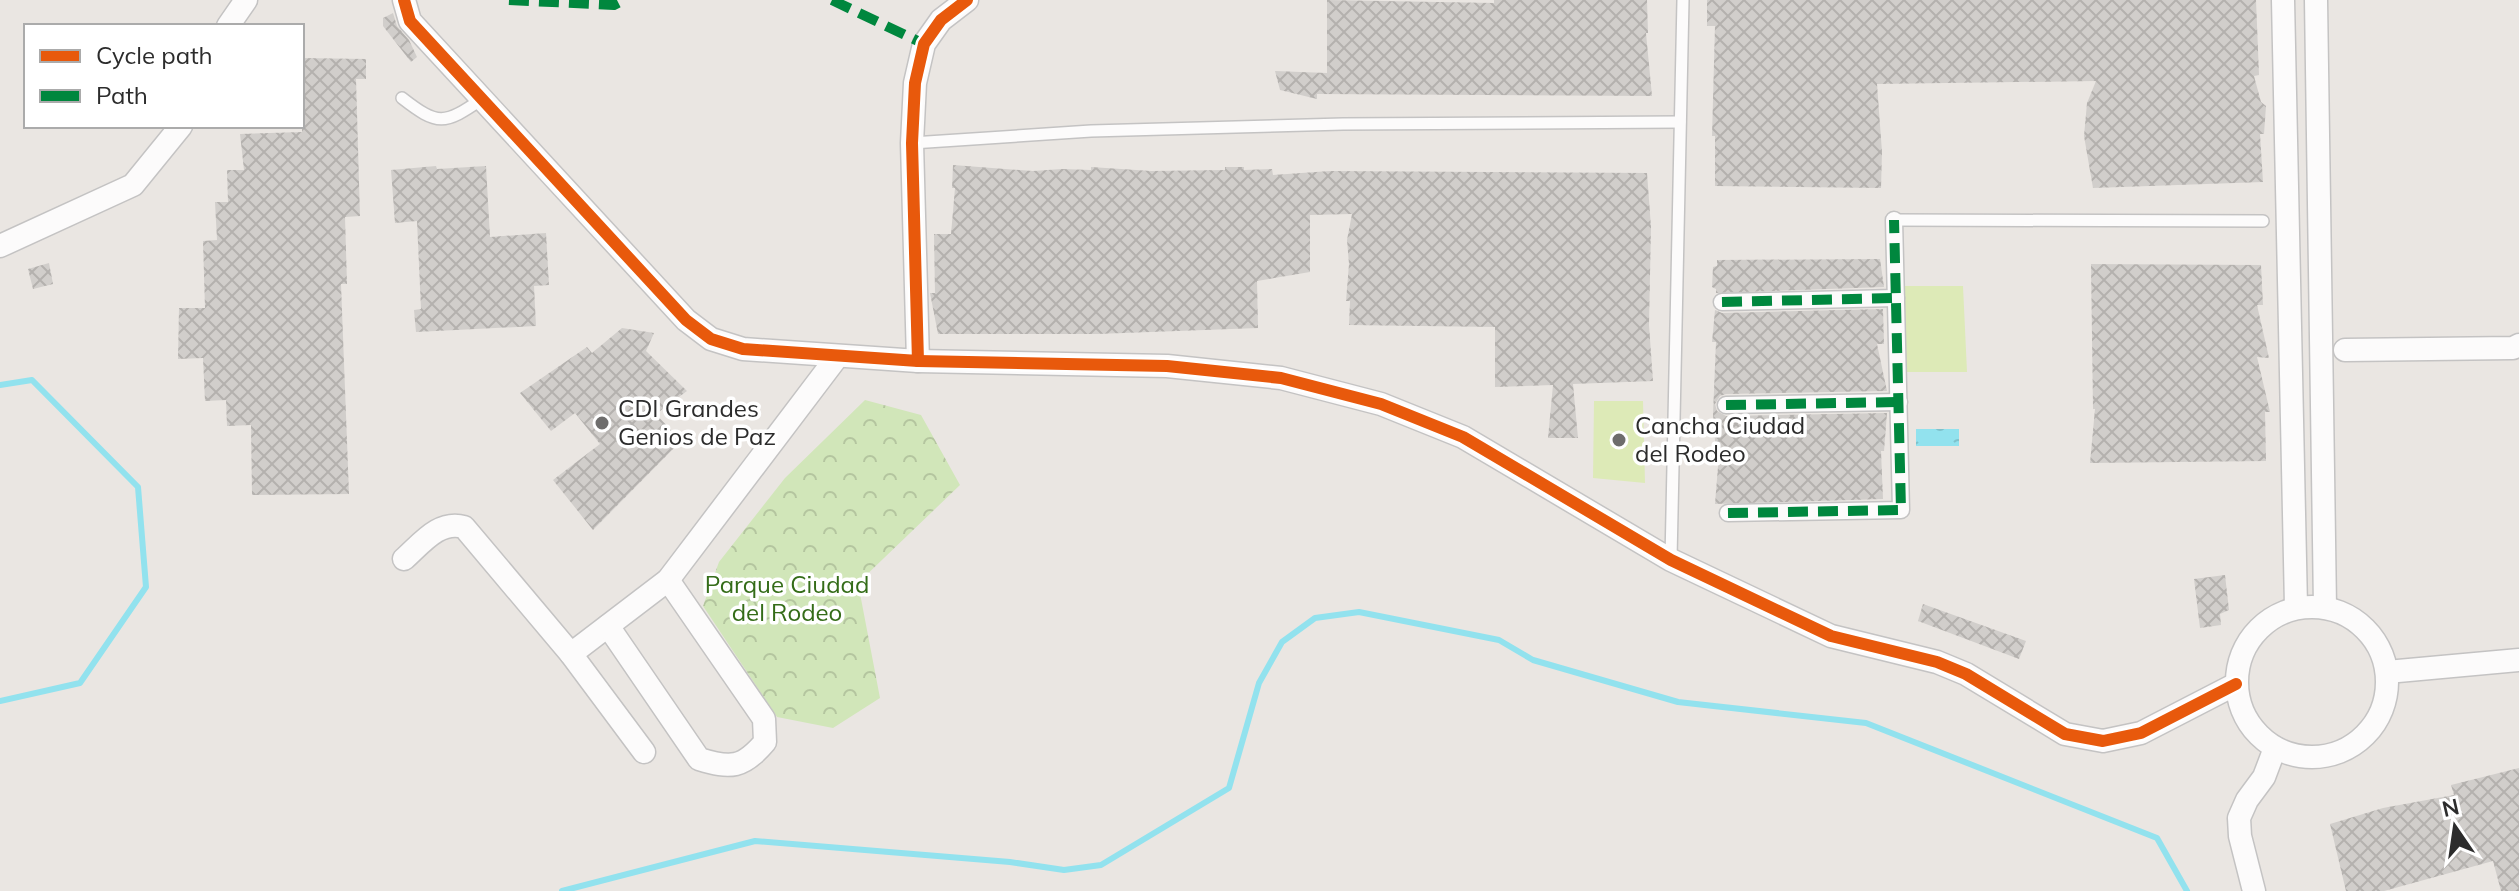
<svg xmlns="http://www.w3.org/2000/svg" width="2519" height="891" viewBox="0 0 2519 891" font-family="Mulish,sans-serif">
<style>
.park{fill:url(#park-crowns)}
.pitch{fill:#ddeab7}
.water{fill:url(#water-ripples)}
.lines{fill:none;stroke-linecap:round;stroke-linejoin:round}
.stream{stroke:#92e2ee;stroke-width:6}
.building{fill:url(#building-cross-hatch)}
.service-casing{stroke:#c4c3c3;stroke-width:14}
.pedestrian-casing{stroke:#c4c3c3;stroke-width:19}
.minor-casing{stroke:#c4c3c3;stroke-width:25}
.service{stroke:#fcfbfb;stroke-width:11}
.pedestrian{stroke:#fcfbfb;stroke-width:16}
.minor{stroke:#fcfbfb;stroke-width:22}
.quiet{stroke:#00873e;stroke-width:10;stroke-dasharray:20 10;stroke-linecap:butt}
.cycleway-casing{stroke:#fff;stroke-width:17}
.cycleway{stroke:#e8590c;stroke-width:12}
.poi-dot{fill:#6e6d6c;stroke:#fff;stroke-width:3}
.labels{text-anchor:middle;stroke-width:7;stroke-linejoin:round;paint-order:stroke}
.poi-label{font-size:24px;fill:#2c2c2c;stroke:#fff;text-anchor:start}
.park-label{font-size:24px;fill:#346c18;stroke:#fff}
</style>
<defs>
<pattern id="park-crowns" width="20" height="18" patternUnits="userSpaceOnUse" patternTransform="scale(2)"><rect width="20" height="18" fill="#d1e6b9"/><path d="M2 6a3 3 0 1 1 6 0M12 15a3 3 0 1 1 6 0" fill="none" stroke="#b4c59f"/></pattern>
<pattern id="water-ripples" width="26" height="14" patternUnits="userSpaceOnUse" patternTransform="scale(2)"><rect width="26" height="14" fill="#92e2ee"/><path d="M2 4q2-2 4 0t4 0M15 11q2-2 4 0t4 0" fill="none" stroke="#7ec2cc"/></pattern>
<pattern id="building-cross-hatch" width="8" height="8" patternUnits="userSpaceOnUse" patternTransform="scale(2)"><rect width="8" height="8" fill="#d1cecb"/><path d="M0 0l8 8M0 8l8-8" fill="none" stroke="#b4b1ae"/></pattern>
</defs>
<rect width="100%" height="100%" fill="#eae6e2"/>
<polygon class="park" points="865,400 921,415 960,485 858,583 880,698 833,728 777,717 703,606 719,562 785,478"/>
<g class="pitch">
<polygon points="1901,286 1963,286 1967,372 1902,372"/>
<polygon points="1594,401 1643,401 1645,483 1593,478"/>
</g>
<rect class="water" x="1916" y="429" width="43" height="17"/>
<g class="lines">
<g class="stream">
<polyline points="0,385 32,380 138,487 146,587 80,683 0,701"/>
<polyline points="562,891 755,841 1010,862 1064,870 1101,865 1229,788 1259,683 1282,642 1315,618 1359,612 1499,640 1533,660 1678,702 1866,723 2157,838 2187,891"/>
</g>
</g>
<g class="building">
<polygon points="1327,0 1494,3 1494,0 1647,0 1648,33 1646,33 1652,96 1317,94 1317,99 1280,90 1275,71 1327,73"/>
<polygon points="1707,0 2256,0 2259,75 2254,76 2261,102 2266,106 2264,134 2260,134 2263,182 2093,188 2084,136 2087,103 2096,81 1877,84 1882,152 1881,188 1715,186 1715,136 1712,136 1715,26 1707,26"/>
<polygon points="393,13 397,26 409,40 417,57 411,62 383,26 383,18"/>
<polygon points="302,58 366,59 366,79 356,79 360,216 345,217 347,284 341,284 349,494 252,495 251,425 227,426 226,400 205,401 203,358 178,359 179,308 205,308 203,241 217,240 215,202 228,202 227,170 244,170 240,134 302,132"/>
<polygon points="953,165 1033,171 1062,169 1091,170 1091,167 1151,171 1225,170 1225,167 1244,167 1244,170 1272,169 1273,175 1330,171 1647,173 1651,227 1649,325 1653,381 1573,384 1578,438 1548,438 1553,385 1495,387 1495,327 1349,325 1350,301 1346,301 1349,264 1347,240 1352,214 1310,215 1310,272 1257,281 1258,328 1097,334 938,334 930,293 935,293 934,234 951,234 955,188 952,188"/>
<polygon points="436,166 437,169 486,166 490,237 546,233 549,285 534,286 536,326 416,332 414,310 421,309 417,221 395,223 391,170"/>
<polygon points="1880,259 1884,287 1716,293 1716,289 1712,287 1713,267 1717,266 1717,260"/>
<polygon points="49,263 53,284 33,289 28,269"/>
<polygon points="2091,264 2261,265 2263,305 2257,305 2269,358 2257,357 2270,412 2265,412 2266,461 2090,463 2095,409 2093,409"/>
<polygon points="1883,309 1884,344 1877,344 1887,391 1726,394 1720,396 1715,404 1717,411 1726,416 1887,413 1884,451 1881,451 1883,499 1715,504 1719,454 1716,454 1713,414 1716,342 1712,342 1715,310 1722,313"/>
<polygon points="622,328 654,333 646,351 687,391 656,414 681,441 593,530 553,480 600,444 575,413 551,431 520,393 587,347 592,353"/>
<polygon points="2225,575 2229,610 2220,614 2221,625 2200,628 2194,579"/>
<polygon points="1923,604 2026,641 2019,659 1918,621"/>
<polygon points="2519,768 2519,891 2501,891 2493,861 2384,891 2346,891 2330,824 2383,808 2454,795 2451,785"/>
</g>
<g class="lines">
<g class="service-casing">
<g id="service">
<path d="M 402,98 C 438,126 444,125 482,99"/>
<polyline points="912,143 1091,131 1343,124 1680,122"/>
<polyline points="1894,220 2263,221"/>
<polyline points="1671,559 1683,0"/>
</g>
</g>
<g class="pedestrian-casing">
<g id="pedestrian">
<polyline points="1722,302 1896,298"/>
<polyline points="1726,405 1899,402"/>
<polyline points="1728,513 1901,510 1894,220"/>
</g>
</g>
<g class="minor-casing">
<g id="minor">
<polyline points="404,0 410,21 686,320 711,339 743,349 918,361 912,143 915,83 924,44 941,20 967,0"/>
<polyline points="2283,0 2296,607"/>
<polyline points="2316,0 2325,607"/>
<polyline points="228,26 246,0"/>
<polyline points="0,246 133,185 181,126"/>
<polyline points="2345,350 2513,348 2519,345"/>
<polyline points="918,361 1167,366 1281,378 1381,404 1463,437 1671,560 1831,636 1937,662 1966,674 2065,734 2103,741 2141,733 2236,684"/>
<path d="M 404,559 C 422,543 439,520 464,527 L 571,654 L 668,580 L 837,357"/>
<circle cx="2312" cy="682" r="75"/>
<path d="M 608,626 L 699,759 C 731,769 743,768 765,742 L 764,719 L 668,580"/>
<polyline points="571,654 644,752"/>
<polyline points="2387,672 2519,660"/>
<polyline points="2254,891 2240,836 2239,818 2247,800 2264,777 2275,748"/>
</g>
</g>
<use href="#service" class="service"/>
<use href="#pedestrian" class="pedestrian"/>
<use href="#minor" class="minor"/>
<g class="quiet">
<polyline points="509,0 614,5 624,0"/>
<polyline points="832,0 924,44"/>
<polyline points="1722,302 1896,298"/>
<polyline points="1726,405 1899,402"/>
<polyline points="1728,513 1901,510 1894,220"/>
</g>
<g class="cycleway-casing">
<g id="cycleway">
<polyline points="404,0 410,21 686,320 711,339 743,349 918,361 912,143 915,83 924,44 941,20 967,0"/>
<polyline points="918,361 1167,366 1281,378 1381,404 1463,437 1671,560 1831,636 1937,662 1966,674 2065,734 2103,741 2141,733 2236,684"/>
</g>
</g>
<use href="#cycleway" class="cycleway"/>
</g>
<g class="poi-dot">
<circle cx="602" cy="423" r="8"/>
<circle cx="1619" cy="440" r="8"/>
</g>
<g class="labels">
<g class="poi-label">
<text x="618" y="417">CDI Grandes<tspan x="618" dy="28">Genios de Paz</tspan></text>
<text x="1635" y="434">Cancha Ciudad<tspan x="1635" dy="28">del Rodeo</tspan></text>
</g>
<g class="park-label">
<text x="787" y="593">Parque Ciudad<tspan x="787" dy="28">del Rodeo</tspan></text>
</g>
</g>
<rect x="24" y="24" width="280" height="104" fill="#ffffff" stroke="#ababab" stroke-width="2"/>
<rect x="40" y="50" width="40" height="12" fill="#e8590c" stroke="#ababab" stroke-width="2"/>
<text x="96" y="64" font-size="24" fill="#2c2c2c">Cycle path</text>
<rect x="40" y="90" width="40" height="12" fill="#00873e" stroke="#ababab" stroke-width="2"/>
<text x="96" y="104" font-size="24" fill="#2c2c2c">Path</text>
<g transform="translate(2455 827) rotate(347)" stroke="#ffffff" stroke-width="6" paint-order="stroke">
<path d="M0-6L14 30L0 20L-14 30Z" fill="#2c2c2c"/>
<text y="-12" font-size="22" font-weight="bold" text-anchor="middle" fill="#2c2c2c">N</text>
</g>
</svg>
